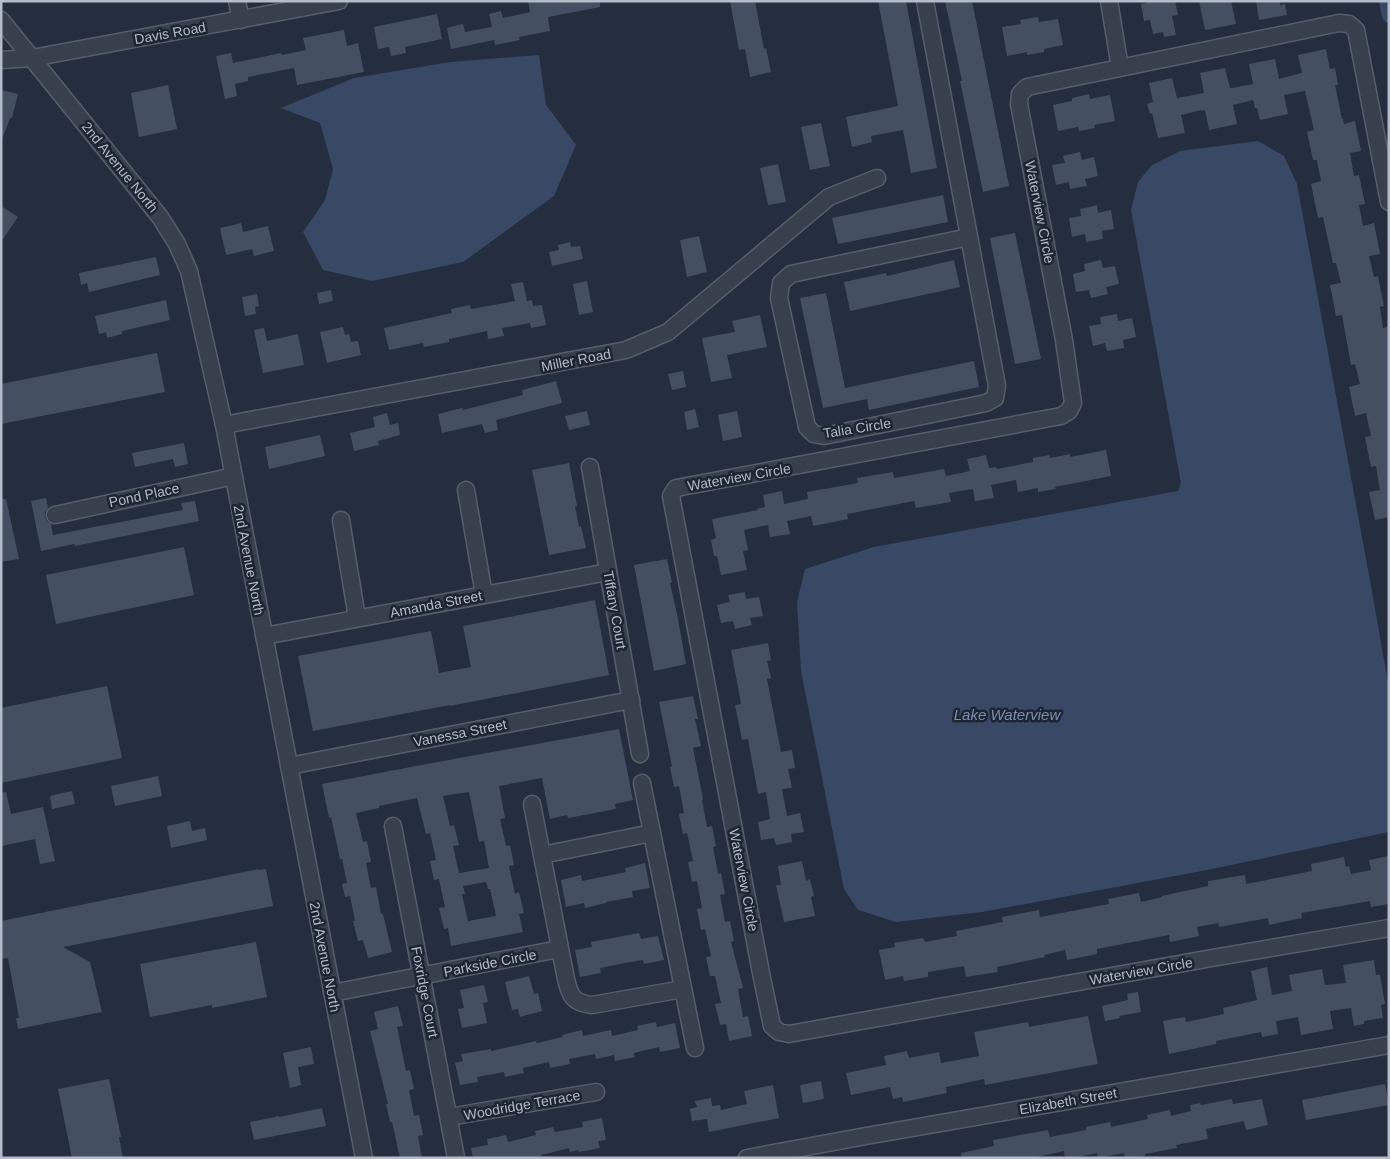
<svg xmlns="http://www.w3.org/2000/svg" width="1390" height="1159" viewBox="0 0 1390 1159" font-family="Helvetica,sans-serif">
<style>
.water{fill:#384865}
.lines{fill:none;stroke-linecap:round;stroke-linejoin:round}
.canal{stroke:#384865;stroke-width:14}
.building{fill:#454f62;fill-rule:evenodd}
.minor-casing{stroke:#565e6c;stroke-width:19}
.minor{stroke:#38404e;stroke-width:16}
.labels{text-anchor:middle;stroke-width:5;stroke-linejoin:round;paint-order:stroke}
.street-label{font-size:14px;fill:#b4bbc9;stroke:#1d2533}
.water-label{font-size:15px;font-style:italic;fill:#7c8fb1;stroke:#1d2533}
</style>
<rect width="100%" height="100%" fill="#242e3e"/>
<g class="water">
<polygon points="539,55 546,105 576,145 554,196 463,262 372,281 323,270 303,232 325,200 333,169 320,123 281,108 354,78 450,62"/>
<polygon points="1258,141 1284,156 1297,184 1371,586 1389,688 1389,832 1207,870 982,912 896,922 858,910 844,889 801,671 797,602 805,569 874,547 1178,491 1181,483 1131,210 1138,182 1152,165 1180,151"/>
</g>
<g class="lines">
<polyline class="canal" points="1386,1 1389,16"/>
</g>
<g class="building">
<polygon points="528,1 600,1 600,7 548,17 550,31 519,37 520,40 495,45 494,40 451,49 447,28 463,24 465,32 492,27 489,14 501,11 503,18 530,12"/>
<polygon points="730,1 755,1 764,49 766,48 771,72 750,77 745,49 739,50"/>
<polygon points="878,1 906,1 937,168 911,173 903,130 871,136 872,142 852,147 846,117 898,106"/>
<polygon points="945,1 972,1 1009,186 983,192 960,81 962,81"/>
<polygon points="1146,1 1175,1 1178,15 1172,16 1176,35 1164,37 1163,32 1153,34 1150,20 1144,21 1141,4 1146,3"/>
<polygon points="1199,1 1231,1 1236,24 1205,30"/>
<polygon points="1256,1 1280,1 1280,5 1285,4 1287,15 1259,20"/>
<polygon points="437,14 442,39 405,47 406,53 391,56 389,47 378,49 374,27"/>
<polygon points="1038,17 1039,22 1058,19 1063,45 1044,49 1044,52 1027,55 1027,52 1007,56 1002,27 1021,24 1020,20"/>
<polygon points="344,30 347,46 358,43 364,72 297,85 294,68 248,77 248,81 235,84 237,96 225,99 216,56 231,53 233,63 281,53 282,55 306,50 303,38"/>
<polygon points="1326,49 1330,69 1335,68 1338,85 1335,85 1342,119 1343,119 1344,124 1355,121 1361,151 1350,153 1354,176 1359,175 1365,204 1359,205 1363,226 1374,223 1380,254 1369,256 1374,277 1378,276 1384,306 1380,307 1383,328 1389,326 1389,517 1375,520 1369,492 1380,490 1376,466 1371,467 1365,437 1371,436 1366,413 1355,416 1349,387 1360,384 1355,364 1351,365 1342,315 1336,316 1330,285 1341,283 1336,263 1333,263 1323,217 1318,218 1311,184 1321,181 1317,160 1313,160 1307,132 1314,130 1305,91 1284,95 1288,114 1260,120 1257,108 1255,108 1253,100 1233,105 1237,124 1209,130 1205,110 1202,111 1202,110 1181,115 1185,133 1158,138 1152,113 1150,114 1147,104 1153,102 1149,83 1172,78 1177,98 1204,93 1200,73 1225,68 1230,88 1232,88 1253,84 1249,64 1275,59 1279,79 1302,73 1298,55"/>
<polygon points="168,85 177,129 139,137 131,93"/>
<polygon points="1,90 18,94 12,118 10,118 3,137 1,137"/>
<polygon points="1089,94 1090,99 1110,95 1115,121 1094,125 1095,128 1079,131 1078,127 1058,131 1053,105 1072,101 1072,98"/>
<polygon points="821,123 830,166 810,170 801,127"/>
<polygon points="1080,152 1082,160 1094,157 1098,176 1085,179 1087,186 1070,189 1069,182 1056,185 1052,165 1065,163 1063,156"/>
<polygon points="778,164 786,202 768,205 760,168"/>
<polygon points="943,195 948,222 838,244 832,218"/>
<polygon points="1097,205 1098,213 1111,210 1114,229 1102,231 1103,239 1086,242 1085,234 1072,237 1069,218 1081,216 1080,209"/>
<polygon points="1,206 18,217 1,242"/>
<polygon points="241,223 243,232 268,226 274,251 254,256 252,249 226,255 220,228"/>
<polygon points="1015,233 1041,359 1015,364 990,238"/>
<polygon points="699,236 707,272 687,277 680,240"/>
<polygon points="570,242 571,247 580,246 583,259 552,266 549,252 559,250 558,245"/>
<polygon points="156,257 160,275 89,292 87,283 81,285 79,273"/>
<polygon points="954,260 960,287 850,311 844,282 886,273 887,276"/>
<polygon points="1101,260 1103,268 1115,266 1119,284 1106,287 1108,294 1091,298 1089,290 1076,292 1073,274 1085,271 1084,264"/>
<polygon points="587,281 593,312 579,315 573,284"/>
<polygon points="523,282 527,301 532,300 533,306 542,305 546,325 531,328 530,323 502,328 504,336 488,339 487,331 449,339 449,342 424,347 423,343 389,350 384,328 452,313 451,309 470,305 471,309 515,301 511,284"/>
<polygon points="331,290 333,301 319,304 317,293"/>
<polygon points="826,293 845,388 974,361 979,387 869,410 867,399 823,408 800,298"/>
<polygon points="257,294 259,306 255,307 256,314 245,316 242,297"/>
<polygon points="166,300 170,320 122,331 122,334 107,338 106,332 99,334 95,316"/>
<polygon points="1117,314 1118,321 1132,318 1136,337 1123,340 1124,348 1107,351 1105,343 1093,346 1089,326 1101,324 1100,317"/>
<polygon points="760,315 767,347 727,355 732,378 711,382 702,338 735,332 732,321"/>
<polygon points="343,327 345,335 349,334 351,342 358,341 361,355 327,363 320,332"/>
<polygon points="264,328 267,341 298,334 304,365 263,373 254,330"/>
<polygon points="157,353 165,392 1,424 1,384"/>
<polygon points="683,371 686,387 672,390 668,374"/>
<polygon points="556,381 562,403 496,420 498,430 485,433 482,424 442,433 438,414 462,408 463,410 523,395 522,390"/>
<polygon points="695,409 699,427 687,430 684,412"/>
<polygon points="587,411 590,425 569,430 565,416"/>
<polygon points="737,411 742,437 723,441 718,415"/>
<polygon points="387,413 390,425 398,423 400,435 378,441 379,445 354,451 350,433 375,427 373,417"/>
<polygon points="320,435 325,456 269,469 265,447"/>
<polygon points="184,443 188,464 175,467 173,459 135,467 132,453"/>
<polygon points="1106,450 1111,476 1055,487 1056,489 1038,492 1038,488 1018,492 1016,480 991,485 994,498 975,501 973,489 949,493 951,502 916,508 914,501 847,514 848,519 813,526 811,516 787,521 790,534 770,537 768,525 744,530 748,550 743,551 747,570 721,575 717,556 714,556 711,540 716,538 712,519 758,510 757,509 765,507 763,495 782,491 784,504 808,499 807,492 858,483 857,478 893,472 894,478 944,469 946,476 970,471 967,459 986,455 989,468 996,467 997,469 1033,462 1033,458 1049,455 1050,458 1070,454 1070,457"/>
<polygon points="569,463 577,506 575,506 579,527 581,526 586,548 549,555 532,470"/>
<polygon points="46,498 48,508 45,512 45,517 47,521 51,524 53,535 183,510 181,503 195,501 199,521 75,546 74,544 41,551 31,501"/>
<polygon points="1,499 6,499 19,559 1,562"/>
<polygon points="184,547 194,595 56,624 46,575"/>
<polygon points="667,559 672,582 670,583 677,614 686,664 654,671 634,565"/>
<polygon points="745,592 746,599 759,597 763,616 750,618 752,625 735,629 733,621 721,623 717,605 730,602 728,595"/>
<polygon points="595,600 609,675 450,706 450,705 313,731 298,656 431,631 439,673 471,667 463,626"/>
<polygon points="768,643 771,660 767,661 771,678 767,679 781,752 792,750 795,768 788,769 792,788 782,789 787,816 800,813 804,832 791,834 792,842 776,845 774,838 761,840 758,822 770,819 766,792 758,794 748,739 742,740 735,705 741,704 731,650"/>
<polygon points="107,686 122,758 1,783 1,708"/>
<polygon points="693,696 698,719 695,719 701,746 693,748 703,799 702,800 707,827 712,826 716,846 713,847 718,874 721,873 725,894 720,895 725,922 730,921 734,941 731,942 743,988 738,989 743,1017 748,1016 752,1036 729,1041 726,1024 720,1025 715,1004 721,1003 715,976 710,976 706,957 711,956 705,929 701,930 697,909 702,908 697,881 692,882 688,862 693,861 687,833 683,834 679,814 684,813 679,786 674,787 670,767 672,766 659,702"/>
<path d="M 619,729 L 633,800 L 615,804 L 616,809 L 568,818 L 567,815 L 550,819 L 542,778 L 499,786 L 505,818 L 500,819 L 506,846 L 510,845 L 514,865 L 509,866 L 515,894 L 519,892 L 524,913 L 519,914 L 523,932 L 451,946 L 448,928 L 444,929 L 439,908 L 445,907 L 439,879 L 434,880 L 430,861 L 436,860 L 430,833 L 426,834 L 417,798 L 379,806 L 379,808 L 356,813 L 363,842 L 367,841 L 371,862 L 366,863 L 371,888 L 376,887 L 381,914 L 383,914 L 392,952 L 368,958 L 363,940 L 358,941 L 353,921 L 355,921 L 350,896 L 345,897 L 342,884 L 347,883 L 342,859 L 340,859 L 331,817 L 329,818 L 322,784 L 416,766 ZM 469,792 L 479,842 L 484,841 L 489,868 L 459,873 L 453,846 L 459,845 L 454,825 L 450,826 L 443,796 ZM 486,882 L 488,889 L 490,889 L 496,916 L 468,921 L 462,894 L 465,894 L 463,886 Z"/>
<polygon points="158,776 162,796 115,806 111,786"/>
<polygon points="72,791 75,804 52,809 50,796"/>
<polygon points="6,792 11,814 43,807 55,861 40,864 35,839 1,846 1,793"/>
<polygon points="190,821 192,831 205,828 207,840 171,848 167,826"/>
<polygon points="1389,856 1389,904 1371,907 1370,901 1301,913 1302,918 1269,925 1268,918 1219,927 1218,923 1197,927 1199,936 1170,942 1169,935 1097,949 1097,954 1067,960 1065,950 1044,955 1045,957 997,967 998,972 966,977 964,966 928,972 928,977 904,981 903,976 885,980 879,950 895,947 894,943 923,938 925,942 957,936 956,931 1003,922 1002,917 1039,910 1040,917 1109,904 1108,899 1139,893 1141,902 1162,897 1162,896 1208,886 1208,881 1245,875 1246,884 1312,871 1311,864 1344,857 1346,867 1349,866 1351,874 1371,870 1369,860"/>
<polygon points="802,861 806,881 810,879 814,896 811,897 815,916 784,922 776,885 781,885 778,866"/>
<polygon points="645,863 650,888 632,891 633,897 606,902 606,903 585,908 584,903 566,907 561,880 581,875 582,881 626,872 625,868"/>
<polygon points="258,869 258,870 266,869 273,906 63,947 90,962 102,1012 18,1029 16,1018 19,1018 8,958 1,959 1,921"/>
<polygon points="639,933 641,939 658,936 664,960 644,964 643,960 625,963 600,968 601,973 580,977 575,950 592,947 591,942"/>
<polygon points="256,942 267,997 212,1008 212,1005 150,1017 140,964"/>
<polygon points="1374,960 1376,975 1380,975 1385,1004 1381,1005 1383,1018 1364,1021 1364,1024 1354,1026 1351,1008 1330,1011 1333,1029 1301,1035 1298,1017 1276,1021 1278,1034 1262,1037 1261,1032 1216,1041 1216,1044 1169,1054 1163,1021 1185,1017 1186,1022 1224,1014 1223,1008 1257,1000 1251,971 1267,967 1272,995 1292,991 1289,975 1322,969 1325,985 1346,983 1343,965"/>
<polygon points="529,976 534,994 538,993 542,1011 520,1017 518,1009 512,1010 505,982"/>
<polygon points="484,985 488,1002 483,1003 487,1023 462,1028 458,1009 464,1008 460,990"/>
<polygon points="1138,992 1141,1012 1119,1016 1120,1018 1105,1021 1102,1006 1128,1000 1127,994"/>
<polygon points="398,1006 403,1026 397,1027 406,1071 410,1070 414,1089 409,1090 414,1116 419,1115 423,1135 418,1136 422,1158 400,1158 392,1122 390,1122 386,1104 388,1104 370,1031 378,1029 374,1012"/>
<polygon points="1088,1016 1098,1064 985,1085 984,1079 946,1087 947,1093 903,1102 902,1097 893,1099 890,1087 851,1095 846,1073 886,1065 884,1056 907,1051 909,1058 939,1052 941,1063 979,1056 974,1032 1028,1022 1029,1027"/>
<polygon points="656,1022 657,1027 675,1023 680,1048 660,1052 659,1047 634,1053 635,1057 615,1061 614,1055 596,1059 595,1054 569,1059 570,1064 550,1068 549,1062 523,1068 524,1073 505,1077 504,1072 477,1077 478,1082 460,1085 455,1063 463,1061 461,1054 491,1049 491,1051 536,1041 537,1043 563,1037 562,1035 582,1030 583,1036 611,1030 612,1036 638,1030 637,1026"/>
<polygon points="311,1047 314,1064 298,1067 301,1085 290,1088 283,1053"/>
<polygon points="109,1079 121,1137 119,1137 123,1158 72,1158 58,1089"/>
<polygon points="821,1081 824,1099 803,1103 800,1085"/>
<polygon points="1385,1084 1389,1105 1306,1120 1302,1100"/>
<polygon points="773,1085 779,1118 709,1132 707,1119 692,1121 690,1109 697,1107 695,1101 711,1098 712,1106 720,1105 721,1110 747,1104 744,1091"/>
<polygon points="1232,1099 1233,1104 1262,1099 1268,1125 1246,1130 1244,1121 1206,1129 1208,1139 1176,1145 1177,1148 1145,1154 1145,1156 1136,1158 1125,1158 1124,1153 1098,1158 1097,1153 1074,1158 1065,1158 1064,1151 1032,1158 962,1158 961,1153 994,1146 993,1140 1048,1130 1050,1137 1086,1130 1086,1127 1110,1122 1111,1127 1148,1119 1147,1115 1170,1110 1171,1116 1191,1111 1190,1105 1200,1103 1201,1105"/>
<polygon points="322,1108 326,1126 254,1140 250,1122 279,1116 279,1117"/>
<polygon points="602,1118 606,1140 598,1141 600,1148 579,1152 578,1150 570,1152 569,1148 541,1155 542,1158 473,1158 471,1148 488,1145 487,1139 506,1135 508,1142 536,1135 535,1131 553,1127 555,1132 583,1127 582,1122"/>
</g>
<g class="lines">
<g class="minor-casing">
<g id="minor">
<polyline points="237,1 241,20"/>
<polyline points="925,1 997,386 995,398 986,403 824,436 814,434 807,427 779,298 781,283 791,274 969,237"/>
<polyline points="1109,1 1120,68"/>
<polyline points="1,20 160,217 177,244 189,271 224,425 364,1158"/>
<polyline points="1,60 32,58 339,1"/>
<polyline points="1389,202 1356,30 1349,24 1339,23 1027,87 1020,94 1019,104 1064,340 1073,403 1069,411 1061,416 676,488 671,496 761,973 772,1026 779,1032 789,1034 1212,958 1389,928"/>
<polyline points="224,425 626,350 668,332 829,197 877,178"/>
<polyline points="590,467 640,754"/>
<polyline points="466,490 484,595"/>
<polyline points="55,515 234,476"/>
<polyline points="341,520 357,618"/>
<polyline points="264,636 608,572"/>
<polyline points="289,766 631,700"/>
<polyline points="642,783 695,1048"/>
<path d="M 532,804 L 566,979 C 570,997 574,1003 592,1005 L 683,989"/>
<polyline points="393,826 456,1158"/>
<polyline points="542,855 652,833"/>
<polyline points="332,993 559,949"/>
<polyline points="449,1117 596,1092"/>
<polyline points="747,1158 866,1136 1389,1045"/>
</g>
</g>
<use href="#minor" class="minor"/>
</g>
<g class="labels">
<g class="street-label">
<text transform="translate(170 33) rotate(-10)" y="5">Davis Road</text>
<text transform="translate(120 167) rotate(51)" y="5">2nd Avenue North</text>
<text transform="translate(1040 212) rotate(79)" y="5">Waterview Circle</text>
<text transform="translate(576 360) rotate(-11)" y="5">Miller Road</text>
<text transform="translate(857 428) rotate(-9)" y="5">Talia Circle</text>
<text transform="translate(739 477) rotate(-10)" y="5">Waterview Circle</text>
<text transform="translate(144 495) rotate(-12)" y="5">Pond Place</text>
<text transform="translate(249 560) rotate(79)" y="5">2nd Avenue North</text>
<text transform="translate(436 604) rotate(-11)" y="5">Amanda Street</text>
<text transform="translate(615 610) rotate(80)" y="5">Tiffany Court</text>
<text transform="translate(460 733) rotate(-11)" y="5">Vanessa Street</text>
<text transform="translate(744 880) rotate(79)" y="5">Waterview Circle</text>
<text transform="translate(325 957) rotate(79)" y="5">2nd Avenue North</text>
<text transform="translate(490 963) rotate(-11)" y="5">Parkside Circle</text>
<text transform="translate(1141 971) rotate(-10)" y="5">Waterview Circle</text>
<text transform="translate(425 992) rotate(79)" y="5">Foxridge Court</text>
<text transform="translate(1068 1101) rotate(-10)" y="5">Elizabeth Street</text>
<text transform="translate(522 1105) rotate(-10)" y="5">Woodridge Terrace</text>
</g>
<g class="water-label">
<text x="1007" y="720">Lake Waterview</text>
</g>
</g>
<rect width="1390" height="1159" fill="none" stroke="#b4bbc9" stroke-width="5"/>
</svg>
